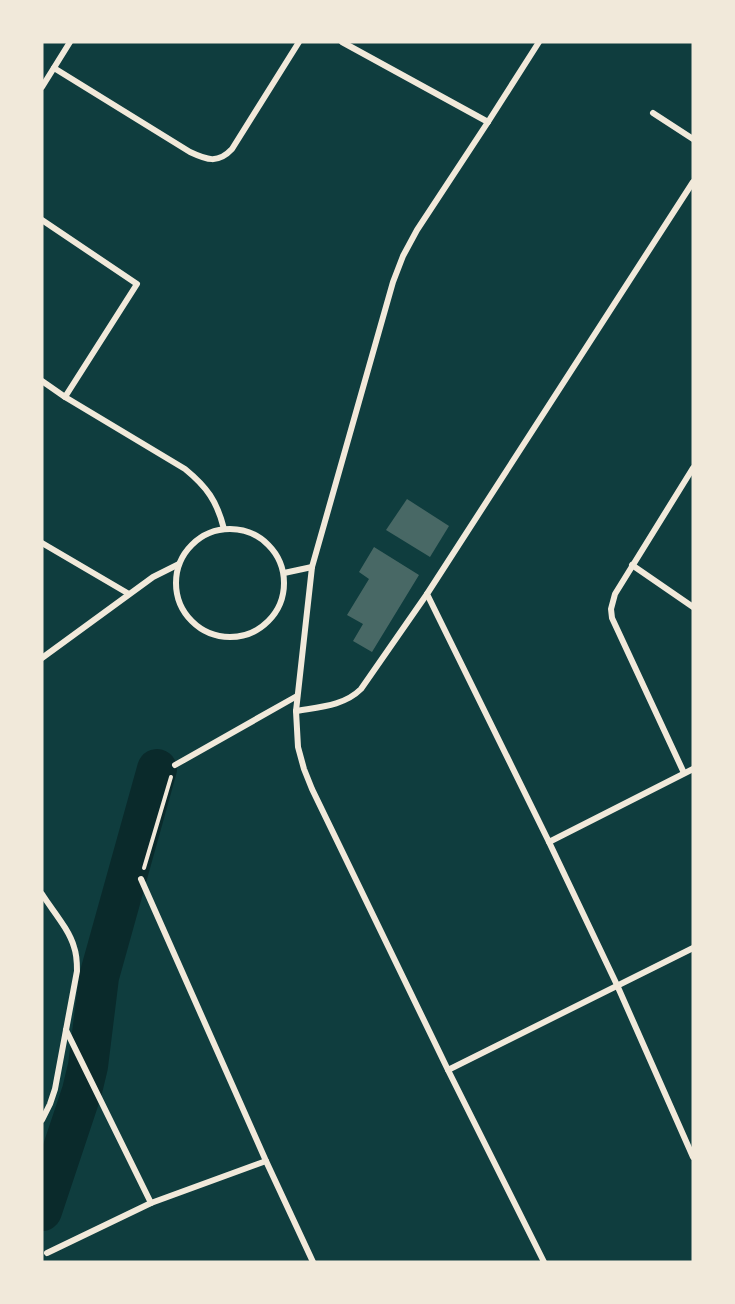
<svg xmlns="http://www.w3.org/2000/svg" width="735" height="1304" viewBox="0 0 735 1304" font-family="Helvetica,sans-serif">
<style>
.lines{fill:none;stroke-linecap:round;stroke-linejoin:round}
.river{stroke:#0a2a2b;stroke-width:40}
.building{fill:#486865}
.path{stroke:#f1e9da;stroke-width:4}
.minor{stroke:#f1e9da;stroke-width:6}
</style>
<rect width="100%" height="100%" fill="#0f3d3e"/>
<g class="lines">
<polyline class="river" points="42,1211 82,1091 88,1066 99,977 157,769"/>
</g>
<g class="building">
<polygon points="407,499 449,526 430,557 386,530"/>
<polygon points="374,547 419,575 372,652 353,641 363,624 347,615 369,579 359,572"/>
</g>
<g class="lines">
<polyline class="path" points="144,868 171,777"/>
<g class="minor">
<polyline points="342,42 488,122"/>
<polyline points="539,42 488,122 417,230 403,256 393,282 312,567 296,711 298,747 304,769 312,789 448,1070 544,1262"/>
<path d="M 54,68 L 190,152 C 207,160 218,164 232,149 L 299,42"/>
<polyline points="42,87 70,42"/>
<polyline points="653,113 693,139"/>
<polyline points="693,182 427,594 549,842 693,769"/>
<polyline points="42,220 137,284 65,397 42,381"/>
<path d="M 65,397 L 185,469 C 207,487 217,501 224,529"/>
<circle cx="230" cy="583" r="54"/>
<polyline points="42,543 129,594"/>
<polyline points="632,565 693,607"/>
<polyline points="284,573 312,567"/>
<polyline points="42,658 153,577 179,564"/>
<path d="M 296,711 C 319,707 344,706 361,689 L 427,594"/>
<polyline points="175,765 297,696"/>
<polyline points="684,773 612,618 611,609 615,594 693,468"/>
<polyline points="549,842 617,985 693,1157"/>
<polyline points="141,879 266,1161 313,1262"/>
<path d="M 42,894 C 52,910 69,929 74,947 C 77,955 77,963 77,971 L 55,1089 L 50,1104 L 42,1120"/>
<polyline points="66,1030 151,1203"/>
<polyline points="448,1070 693,948"/>
<polyline points="47,1253 151,1203 266,1161"/>
</g>
</g>
<rect width="735" height="1304" fill="none" stroke="#f1e9da" stroke-width="87"/>
</svg>
